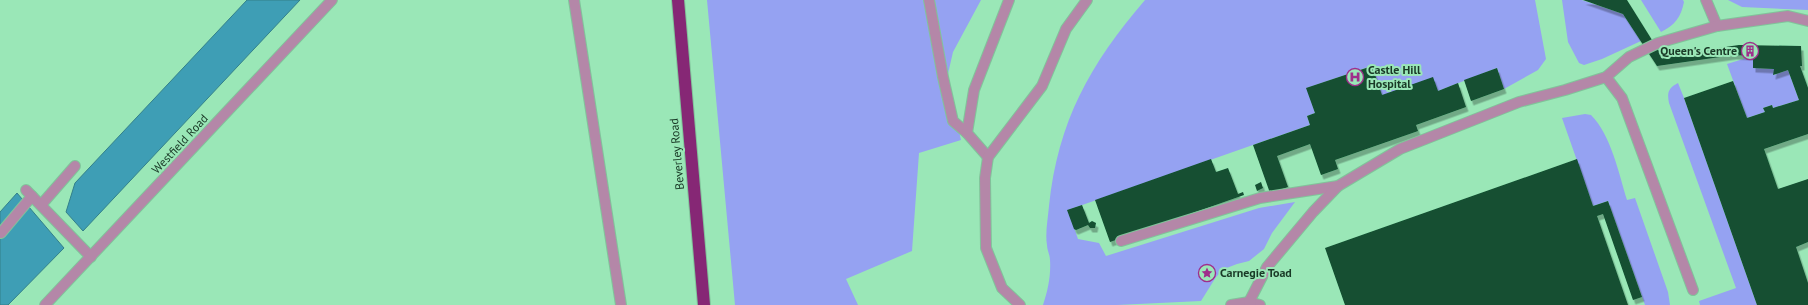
<svg xmlns="http://www.w3.org/2000/svg" width="1808" height="305" viewBox="0 0 1808 305" font-family="'PT Sans',sans-serif">
<style>
.green{fill:#95a2f2}
.water{fill:#3e9eb5;stroke:#33808a}
.building{fill:#125030;filter:url(#shadow)}
.lines{fill:none;stroke-linecap:round;stroke-linejoin:round}
.minor-casing{stroke:#80c49a;stroke-width:12}
.highway-casing{stroke:#80c49a;stroke-width:14}
.minor{stroke:#b487a8;stroke-width:10}
.highway{stroke:#862775;stroke-width:12}
.labels{text-anchor:middle;stroke-width:4;stroke-linejoin:round;paint-order:stroke}
.poi-label{font-size:12px;font-weight:bold;fill:#193926;stroke:#9ae7b7;text-anchor:start}
.street-label{font-size:12px;fill:#193926;stroke:#9ae7b7}
</style>
<defs>
<filter id="shadow"><feDropShadow dx="2.5" dy="4.5" stdDeviation="0" flood-color="#0004"/></filter>
</defs>
<rect width="100%" height="100%" fill="#9ae7b7"/>
<g class="green">
<polygon points="707,0 981,0 953,52 947,78 961,140 919,153 912,251 846,279 858,305 735,305"/>
<path d="M 1145,0 L 1535,0 L 1546,59 L 1538,70 L 1504,89 L 1497,68 L 1438,91 L 1382,95 L 1371,66 L 1307,88 L 1315,113 L 1307,116 L 1310,125 L 1068,210 L 1078,239 L 1099,243 L 1106,256 L 1259,208 L 1295,202 L 1272,233 L 1264,249 L 1249,261 L 1237,264 L 1224,269 L 1216,277 L 1201,301 L 1117,305 L 1043,305 C 1048,290 1051,276 1050,260 C 1050,255 1047,250 1047,245 C 1045,233 1048,218 1049,206 C 1058,121 1090,64 1145,0 Z"/>
<polygon points="1562,0 1582,0 1623,14 1641,41 1602,59 1584,65 1579,63 1568,42"/>
<path d="M 1641,0 L 1683,0 L 1684,2 C 1681,17 1675,25 1661,32 Z"/>
<polygon points="1728,0 1808,0 1808,10 1742,7"/>
<polygon points="1753,56 1753,68 1774,69 1774,75 1788,70 1799,100 1773,108 1772,105 1763,108 1765,112 1747,118 1727,64"/>
<path d="M 1678,83 L 1684,98 L 1757,305 L 1700,305 L 1699,301 L 1736,288 L 1669,103 C 1667,93 1668,88 1678,83 Z"/>
<path d="M 1585,114 L 1591,115 C 1611,135 1619,174 1627,200 L 1635,198 L 1668,292 L 1670,305 L 1645,305 L 1608,201 L 1593,206 L 1562,118 Z"/>
</g>
<g class="water">
<polygon points="247,0 300,0 83,231 66,212 75,183"/>
<polygon points="17,193 64,248 8,305 0,305 0,212"/>
</g>
<g class="building">
<polygon points="1583,0 1627,0 1662,56 1739,45 1801,46 1802,66 1800,66 1808,88 1808,134 1764,149 1778,189 1808,179 1808,242 1796,247 1808,283 1808,305 1757,305 1684,98 1733,81 1747,118 1765,112 1763,108 1772,105 1773,108 1799,100 1788,70 1773,75 1774,69 1753,68 1753,56 1734,55 1657,66 1623,14"/>
<polygon points="1372,66 1382,95 1433,77 1438,91 1458,83 1466,107 1416,125 1418,131 1335,160 1338,169 1321,175 1310,144 1277,156 1288,187 1270,193 1253,145 1310,125 1307,116 1315,113 1306,88"/>
<polygon points="1497,68 1504,89 1471,101 1464,80"/>
<polygon points="1211,159 1216,172 1228,168 1238,194 1243,192 1244,195 1110,242 1095,200"/>
<polygon points="1577,159 1593,206 1608,201 1642,297 1633,300 1603,214 1597,216 1628,305 1345,305 1325,248"/>
<polygon points="1261,182 1263,188 1257,191 1255,185"/>
<polygon points="1082,205 1089,223 1092,221 1096,223 1095,228 1090,228 1088,225 1076,230 1074,229 1067,210"/>
</g>
<g class="lines">
<g class="minor-casing">
<g id="minor">
<polyline points="574,0 621,305"/>
<polyline points="929,0 943,77 953,121 967,133"/>
<polyline points="1706,0 1717,26"/>
<polyline points="1606,77 1622,98 1693,290"/>
<polyline points="988,157 967,133 974,90 1009,0"/>
<polyline points="26,190 91,257"/>
<polyline points="41,205 75,166"/>
<polyline points="1,233 32,196"/>
<polyline points="1121,241 1260,198 1338,186 1400,149 1519,102 1565,90 1606,77 1629,57 1658,43 1717,26 1788,16 1808,21"/>
<polyline points="45,305 332,0"/>
<polyline points="1020,305 1002,288 986,248 985,178 988,157 1042,86 1066,29 1087,0"/>
<polyline points="1231,305 1249,302 1260,305"/>
<polyline points="1251,305 1249,302 1267,267 1313,212 1338,186"/>
</g>
</g>
<g class="highway-casing">
<polyline id="highway" points="678,0 704,305"/>
</g>
<use href="#minor" class="minor"/>
<use href="#highway" class="highway"/>
</g>
<defs>
<g id="building-ring" transform="scale(0.9)"><circle r="9.5" fill="#9ae7b7" stroke="#9f2e8b" stroke-width="1.5"/><path d="M-4-6H4V6H1V3H-1V6H-4ZM-2.5-4.3h1.7v1.8h-1.7ZM.8-4.3h1.7v1.8H.8ZM-2.5-1h1.7V.8h-1.7ZM.8-1h1.7V.8H.8Z" fill="#9f2e8b"/></g>
<g id="hospital-ring" transform="scale(0.9)"><circle r="9.5" fill="#9ae7b7" stroke="#9f2e8b" stroke-width="1.5"/><path d="M-5-5h3v3.5h4V-5h3V5h-3V1.5h-4V5h-3Z" fill="#9f2e8b"/></g>
<g id="sight-ring" transform="scale(0.9)"><circle r="9.5" fill="#9ae7b7" stroke="#9f2e8b" stroke-width="1.5"/><path d="M0-6L1.8-2.2L6-1.7L2.9 1.2L3.7 5.4L0 3.3L-3.7 5.4L-2.9 1.2L-6-1.7L-1.8-2.2Z" fill="#9f2e8b"/></g>
</defs>
<g fill-rule="evenodd">
<use href="#building-ring" x="1750" y="51"/>
<use href="#hospital-ring" x="1355" y="77"/>
<use href="#sight-ring" x="1207" y="273"/>
</g>
<g class="labels">
<g class="poi-label">
<text x="1737" y="55" text-anchor="end">Queen's Centre</text>
<text x="1368" y="74">Castle Hill<tspan x="1368" dy="14">Hospital</tspan></text>
<text x="1220" y="277">Carnegie Toad</text>
</g>
<g class="street-label">
<text transform="translate(180 144) rotate(-47)" y="4">Westfield Road</text>
<text transform="translate(677 154) rotate(-95)" y="4">Beverley Road</text>
</g>
</g>
</svg>
